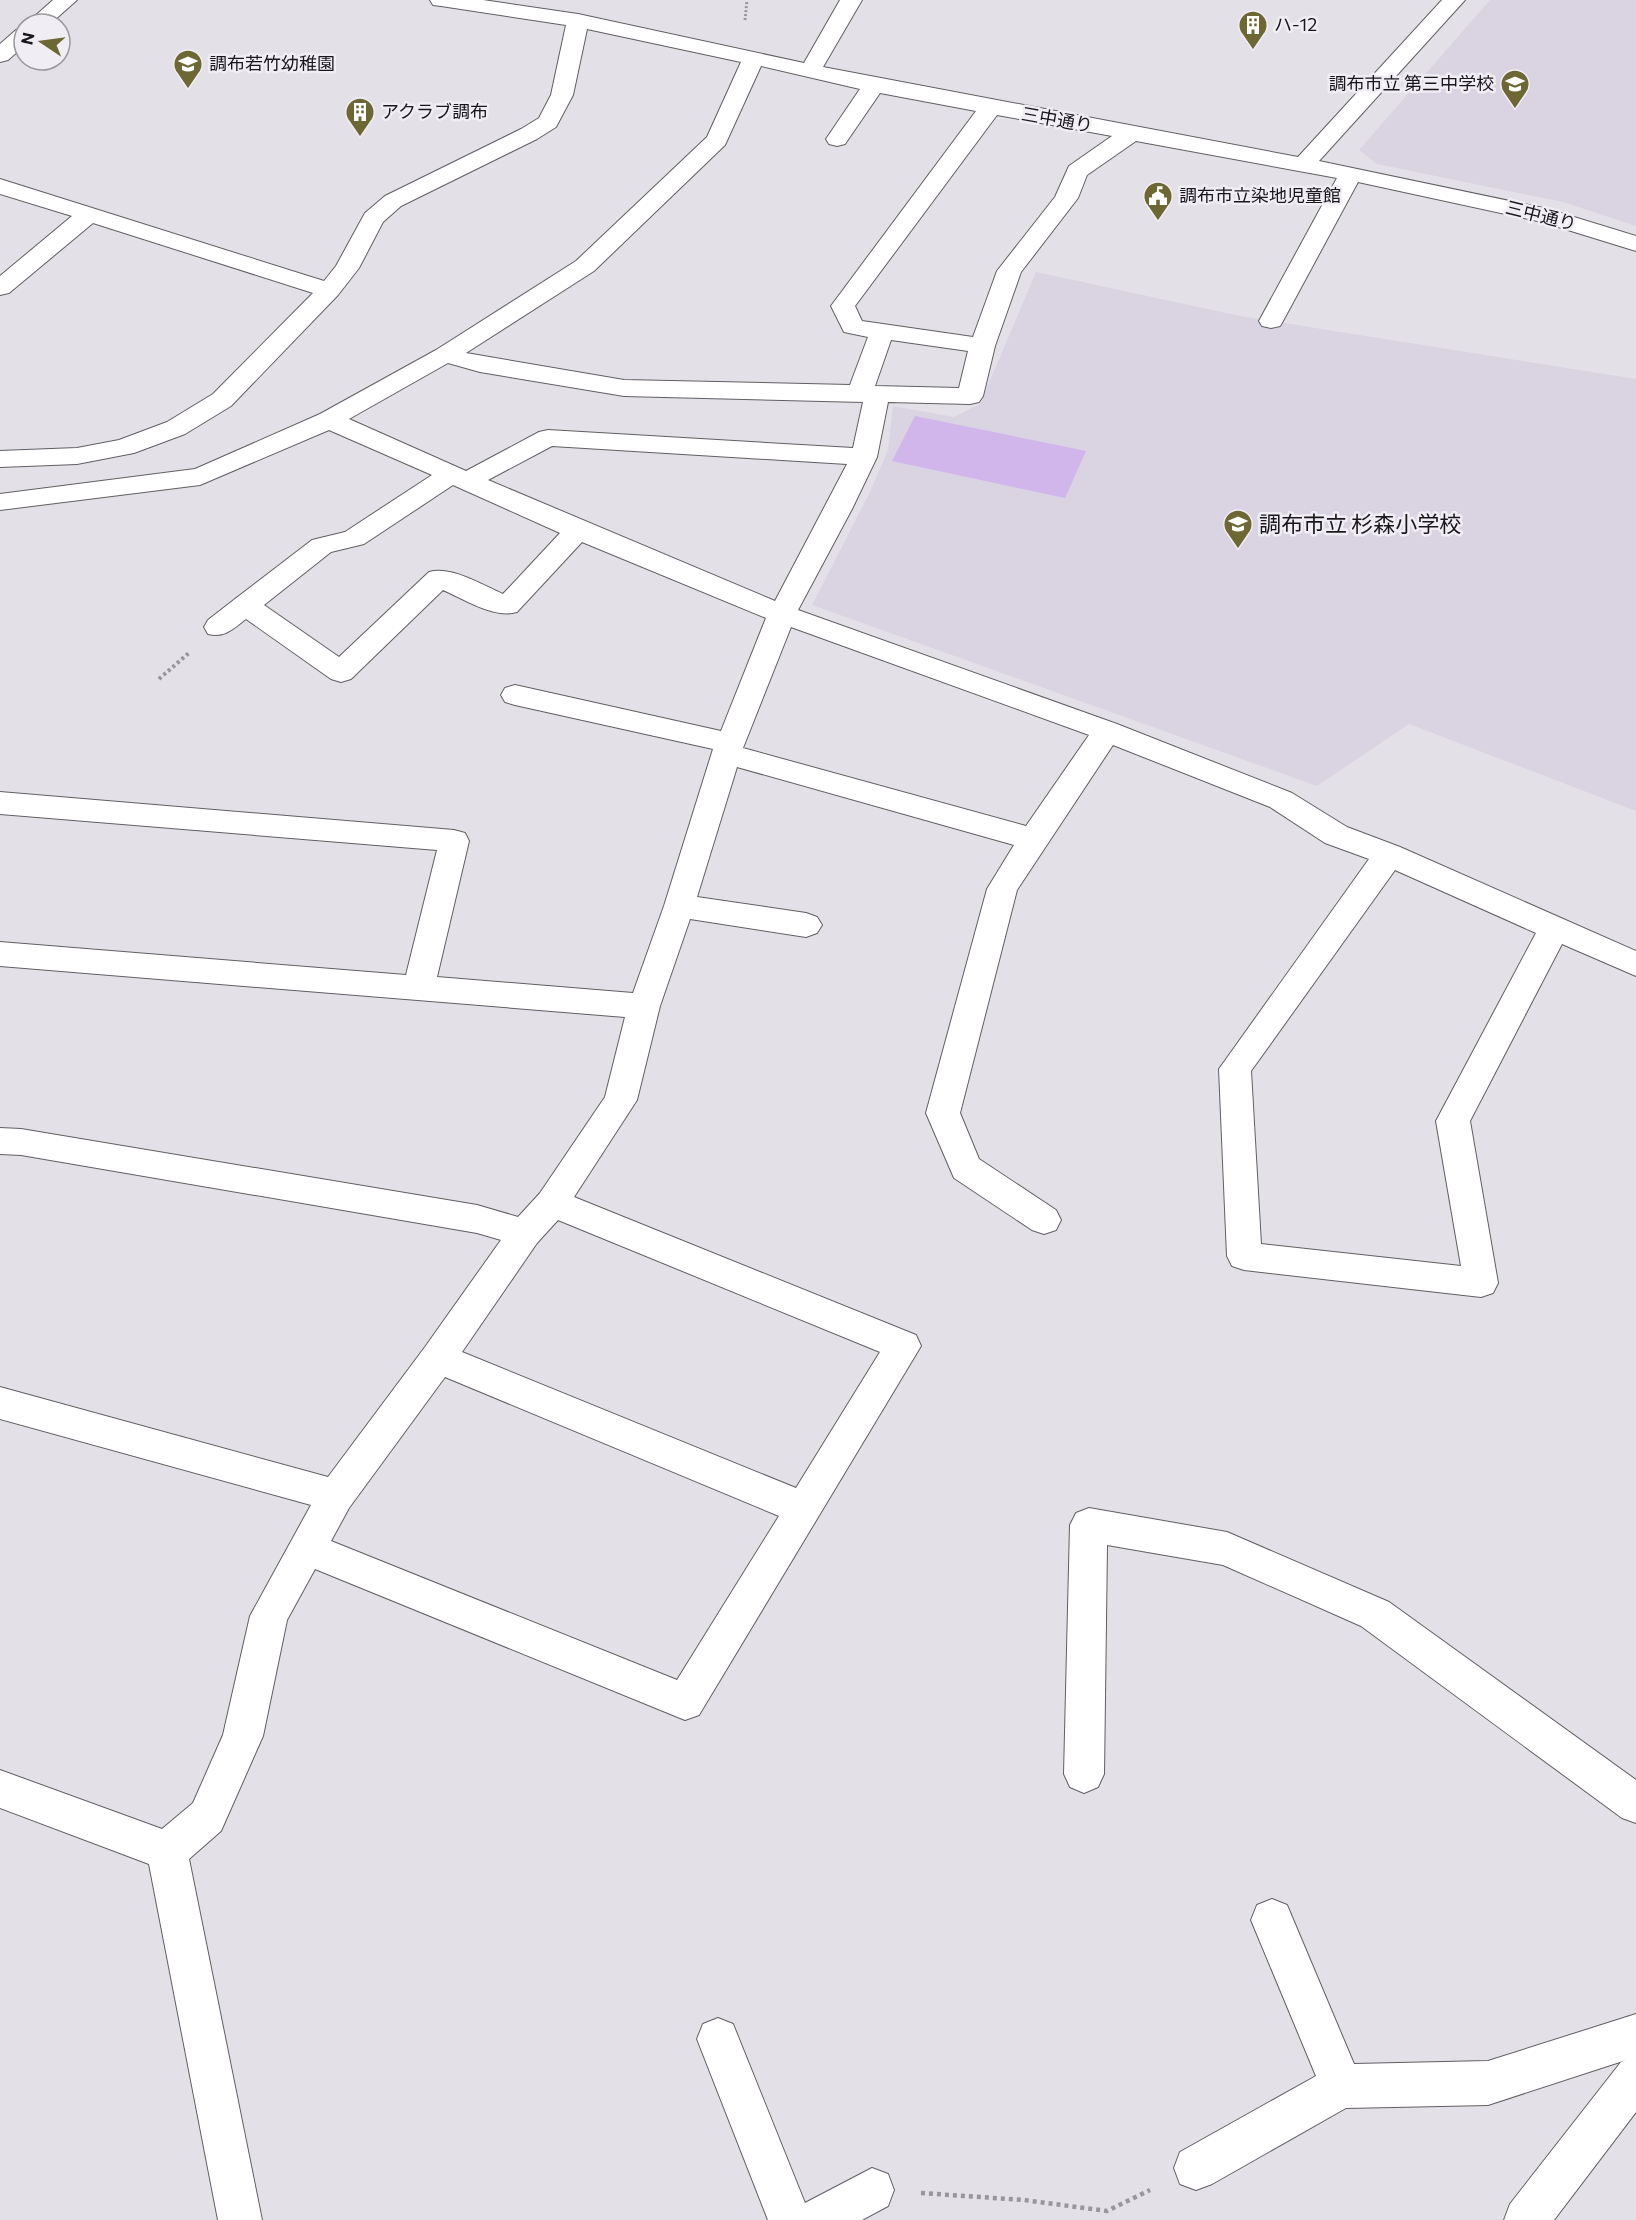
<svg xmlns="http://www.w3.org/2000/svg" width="1636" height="2220" viewBox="0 0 1636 2220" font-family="Commissioner,'Noto Sans JP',sans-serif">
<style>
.built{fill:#dad3e2}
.water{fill:#d0b6ea}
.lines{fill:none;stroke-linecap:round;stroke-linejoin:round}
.minor-casing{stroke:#615e64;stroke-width:2}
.path-far2{stroke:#98959b;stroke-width:3;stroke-dasharray:2 2;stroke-linecap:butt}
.path-far1{stroke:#98959b;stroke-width:4;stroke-dasharray:3 3;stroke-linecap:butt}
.path{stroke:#98959b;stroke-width:4.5;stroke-dasharray:4 4;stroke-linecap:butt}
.minor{fill:#fff;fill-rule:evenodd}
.labels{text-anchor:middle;stroke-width:5;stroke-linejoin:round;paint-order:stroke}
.far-poi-label{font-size:18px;fill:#19171a;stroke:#f1edf5;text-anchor:start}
.far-street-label{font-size:18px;fill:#19171a;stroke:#f1edf5}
.poi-label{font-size:22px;fill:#19171a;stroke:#f1edf5;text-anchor:start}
</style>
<rect width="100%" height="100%" fill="#e4e0e8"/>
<g class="built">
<polygon points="1490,0 1636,0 1636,226 1563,202 1377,164 1359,150"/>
<polygon points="1036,272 1240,316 1636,379 1636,811 1409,724 1317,786 812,605 869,494 888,450 893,406 954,417 980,404"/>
</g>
<polygon class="water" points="915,416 1086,451 1065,498 892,461"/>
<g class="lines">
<g class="minor-casing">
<g id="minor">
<polygon points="53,0 77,0 50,24 26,24"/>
<path d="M 430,0 L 483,0 L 578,14 L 804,63 L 840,0 L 862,0 L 823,67 L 1298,157 L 1442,0 L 1465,0 L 1319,161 L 1548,209 L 1636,236 L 1636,251 L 1542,222 L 1358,182 L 1283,321 L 1280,326 L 1271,328 L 1262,326 L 1259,321 L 1337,178 L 1136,141 L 1087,175 L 1078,198 L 1021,272 L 995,346 L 983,396 L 979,402 L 970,404 L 888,402 L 877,457 L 852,509 L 798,610 L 1117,724 L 1292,793 L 1347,827 L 1400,847 L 1636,951 L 1636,976 L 1562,944 L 1470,1121 L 1498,1283 L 1493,1293 L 1481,1297 L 1244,1270 L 1232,1266 L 1227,1256 L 1219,1069 L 1369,859 L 1325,843 L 1270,807 L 1113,745 L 1017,890 L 960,1113 L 979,1159 L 1056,1210 L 1061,1220 L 1056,1230 L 1044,1234 L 1032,1230 L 954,1178 L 926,1113 L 987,889 L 1014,845 L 737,767 L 697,897 L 806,913 L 817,917 L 822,925 L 817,933 L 806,937 L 690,919 L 660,1006 L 637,1100 L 574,1197 L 916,1335 L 921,1346 L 699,1715 L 685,1720 L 315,1569 L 287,1620 L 263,1736 L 221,1831 L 189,1859 L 262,2220 L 218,2220 L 149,1864 L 0,1808 L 0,1770 L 162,1829 L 193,1803 L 223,1735 L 250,1616 L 311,1505 L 0,1419 L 0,1387 L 328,1477 L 425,1347 L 501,1240 L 477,1233 L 21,1155 L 0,1154 L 0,1128 L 21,1129 L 477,1205 L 518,1217 L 540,1193 L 605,1097 L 625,1017 L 0,966 L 0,942 L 406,975 L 437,850 L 0,814 L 0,792 L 454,830 L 465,833 L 469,841 L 437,977 L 633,993 L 664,906 L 713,749 L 515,705 L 505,702 L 501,695 L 505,688 L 515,685 L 721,731 L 766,618 L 582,542 L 517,612 C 494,619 464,599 443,590 L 351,679 L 341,682 L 331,679 L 246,619 C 233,629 225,638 208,634 L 204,627 L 208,620 L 235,599 L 312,540 L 345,532 L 432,475 L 329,430 L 200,485 L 0,510 L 0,494 L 195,469 L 320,414 L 436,350 L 576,261 L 707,137 L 741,62 L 587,29 L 573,95 L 556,127 L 537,139 L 401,206 L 383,222 L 359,268 L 338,295 L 231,406 L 185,434 L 134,453 L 77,464 L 0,467 L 0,451 L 77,448 L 119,440 L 167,422 L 213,394 L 313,293 L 93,223 L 9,293 L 0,295 L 0,276 L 72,216 L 0,194 L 0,179 L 324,281 L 336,266 L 365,213 L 385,196 L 521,129 L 539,118 L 551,95 L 566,25 L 441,6 L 433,5 ZM 761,66 L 860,89 L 826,139 L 829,144 L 837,146 L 845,144 L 880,93 L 976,111 L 831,306 L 844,332 L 868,337 L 850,385 L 624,380 L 466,353 L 594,271 L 725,145 ZM 997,115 L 1112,136 L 1069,166 L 1055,197 L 997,271 L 973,337 L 862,321 L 855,306 ZM 891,340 L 968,351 L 959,388 L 875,386 ZM 448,363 L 480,372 L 624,396 L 863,402 L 853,448 L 548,430 L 539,432 L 466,471 L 349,419 ZM 552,446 L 847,464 L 775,601 L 488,480 ZM 453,485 L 560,533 L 503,594 C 482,585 452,566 429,572 L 339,657 L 264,605 L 331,552 L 364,544 ZM 791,627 L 1089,735 L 1026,826 L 743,748 ZM 1395,870 L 1536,933 L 1436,1121 L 1461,1266 L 1261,1244 L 1251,1071 ZM 558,1220 L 880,1352 L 796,1488 L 462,1352 L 537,1243 ZM 445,1377 L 779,1516 L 677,1680 L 331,1541 L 349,1508 Z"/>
<polygon points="24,28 24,46 8,60 0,62 0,44 16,30"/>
<polygon points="1089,1508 1227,1532 1389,1602 1636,1780 1636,1823 1622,1818 1361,1626 1223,1565 1107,1545 1104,1774 1098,1787 1084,1793 1070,1787 1064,1774 1070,1525 1076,1513"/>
<polygon points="1272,1899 1287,1905 1354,2064 1488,2061 1636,2014 1636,2112 1554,2220 1504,2220 1510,2204 1621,2062 1626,2060 1488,2105 1346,2108 1212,2184 1196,2190 1180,2184 1174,2168 1180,2152 1316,2076 1251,1920 1257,1905"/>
<polygon points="718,2018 733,2024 805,2203 872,2168 888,2174 894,2190 888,2206 862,2220 768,2220 697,2039 703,2024"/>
</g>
</g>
<polyline class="path-far2" points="745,20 747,0"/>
<polyline class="path-far1" points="159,679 190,652"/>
<polyline class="path" points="921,2193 1024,2200 1107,2211 1150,2190"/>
<use href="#minor" class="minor"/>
</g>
<defs>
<g id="building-pin" transform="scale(1.5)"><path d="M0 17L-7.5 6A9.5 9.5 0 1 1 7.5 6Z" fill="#6d6733" stroke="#f1edf5"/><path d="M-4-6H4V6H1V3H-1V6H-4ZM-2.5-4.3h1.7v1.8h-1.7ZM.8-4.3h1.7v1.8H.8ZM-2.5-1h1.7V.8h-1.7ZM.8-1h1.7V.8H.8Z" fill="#fff"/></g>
<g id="school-pin" transform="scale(1.5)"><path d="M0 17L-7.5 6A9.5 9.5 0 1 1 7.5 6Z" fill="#6d6733" stroke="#f1edf5"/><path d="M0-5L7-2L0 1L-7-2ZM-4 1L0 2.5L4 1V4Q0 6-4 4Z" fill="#fff"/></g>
<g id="civic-pin" transform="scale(1.5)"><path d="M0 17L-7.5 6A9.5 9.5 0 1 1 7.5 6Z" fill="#6d6733" stroke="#f1edf5"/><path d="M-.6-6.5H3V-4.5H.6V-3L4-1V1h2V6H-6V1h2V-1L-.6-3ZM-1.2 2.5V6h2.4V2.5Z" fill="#fff"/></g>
</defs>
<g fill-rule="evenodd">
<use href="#building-pin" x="1253" y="25"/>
<use href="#school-pin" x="188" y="64"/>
<use href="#school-pin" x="1515" y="84"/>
<use href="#building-pin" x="360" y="112"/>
<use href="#civic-pin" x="1158" y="196"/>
<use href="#school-pin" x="1238" y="524"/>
</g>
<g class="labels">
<g class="far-poi-label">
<text x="1274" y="31">ハ-12</text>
<text x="209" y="70">調布若竹幼稚園</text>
<text x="1494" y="90" text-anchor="end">調布市立 第三中学校</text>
<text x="381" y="118">アクラブ調布</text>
<text x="1179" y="202">調布市立染地児童館</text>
</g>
<g class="far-street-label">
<text transform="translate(1057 120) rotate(10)" y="6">三中通り</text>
<text transform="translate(1541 216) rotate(14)" y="6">三中通り</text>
</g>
<g class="poi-label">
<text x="1259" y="532">調布市立 杉森小学校</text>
</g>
</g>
<g transform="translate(42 42) rotate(283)"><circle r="28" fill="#f1edf5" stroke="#9b979d" stroke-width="1.5"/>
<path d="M0-4.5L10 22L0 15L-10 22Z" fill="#6d6733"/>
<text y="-9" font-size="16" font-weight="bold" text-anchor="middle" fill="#19171a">N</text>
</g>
</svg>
